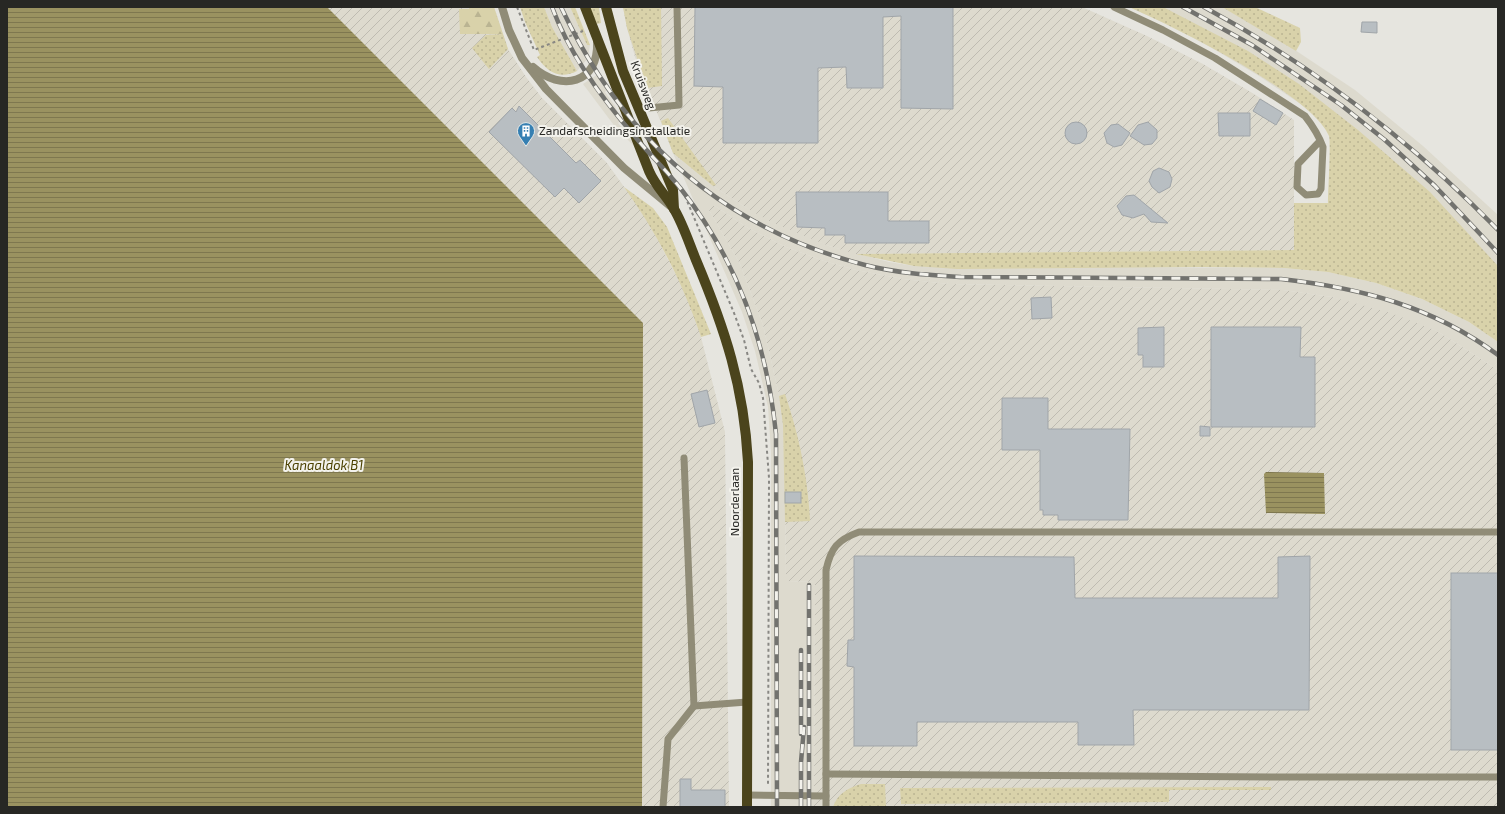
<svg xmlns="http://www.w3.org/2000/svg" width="1505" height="814" viewBox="0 0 1505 814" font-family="'Exo 2',sans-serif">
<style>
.built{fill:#dddace}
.industrial{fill:url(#industrial-furrows)}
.grass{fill:url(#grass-dots)}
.forest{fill:url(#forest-firs)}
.water{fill:url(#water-rules)}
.building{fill:#b8bec2;stroke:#a0a5a9}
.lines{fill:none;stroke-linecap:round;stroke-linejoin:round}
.path{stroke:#888783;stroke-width:2;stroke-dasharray:3 3;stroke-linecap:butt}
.service{stroke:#908c77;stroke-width:7}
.minor{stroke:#908c77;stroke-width:8}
.primary{stroke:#4b441c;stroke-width:10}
.rail-casing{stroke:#72726e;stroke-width:4.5}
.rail{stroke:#f3f2ec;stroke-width:3;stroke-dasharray:9;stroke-linecap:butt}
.labels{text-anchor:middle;stroke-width:4;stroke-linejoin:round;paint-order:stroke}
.street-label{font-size:12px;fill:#272724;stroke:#f3f2ec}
.poi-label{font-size:12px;fill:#272724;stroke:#f3f2ec;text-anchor:start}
.water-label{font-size:13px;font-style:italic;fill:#4b4100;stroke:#f3f2ec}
</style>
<defs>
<pattern id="industrial-furrows" width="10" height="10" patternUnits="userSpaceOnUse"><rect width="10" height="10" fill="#dddace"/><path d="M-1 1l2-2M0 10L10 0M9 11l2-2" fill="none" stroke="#bebbb1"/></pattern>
<pattern id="grass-dots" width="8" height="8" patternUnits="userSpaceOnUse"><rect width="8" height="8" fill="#d9d2aa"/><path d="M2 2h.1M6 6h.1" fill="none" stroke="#bab492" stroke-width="1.8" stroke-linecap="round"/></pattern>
<pattern id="forest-firs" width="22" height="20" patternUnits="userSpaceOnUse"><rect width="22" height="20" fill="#d9d2aa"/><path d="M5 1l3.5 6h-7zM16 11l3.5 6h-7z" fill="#bab492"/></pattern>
<pattern id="water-rules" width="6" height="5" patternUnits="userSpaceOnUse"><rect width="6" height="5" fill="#9a9260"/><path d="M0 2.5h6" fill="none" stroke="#7e774f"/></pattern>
</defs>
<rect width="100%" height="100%" fill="#e6e5df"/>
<g class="built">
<polygon points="544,7 570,7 587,45 590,45 588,58 577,71 552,27"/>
<polygon points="1129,7 1222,7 1283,42 1355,90 1423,146 1498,215 1498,285 1308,109 1259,76 1212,48 1169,25"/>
<polygon points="600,73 609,88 605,92 615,106 621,120 618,123 629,136 634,146 616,128 583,84"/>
<polygon points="673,153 713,186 745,207 829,246 889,262 914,266 1284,268 1328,272 1376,283 1422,299 1469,322 1498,342 1498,370 1437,331 1332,297 1283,290 949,284 903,279 856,270 824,261 786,247 748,228 715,206 709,210 740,264 763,325 779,395 783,425 785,489 786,581 815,582 814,807 771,807 771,452 768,407 755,351 742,312"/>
</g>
<g class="industrial">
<polygon points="327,7 494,7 508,49 526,77 542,98 607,163 647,219 689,300 701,337 725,432 729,807 642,807 642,323"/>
<polygon points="623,7 1082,7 1147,36 1203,64 1254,94 1294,120 1294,250 856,254 829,246 771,222 745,207 713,186 673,153 635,57 627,28"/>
<polygon points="710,206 715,206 748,228 786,247 824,261 856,270 903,279 949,284 1283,290 1332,297 1391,313 1437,331 1498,370 1498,807 814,807 815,582 786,581 785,489 783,425 779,395 763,325 740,264 709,210"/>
</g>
<g class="grass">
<path d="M 520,7 L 544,7 L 552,27 L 577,71 C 560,80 547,72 537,57 L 540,55 L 525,22 Z"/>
<polygon points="570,7 575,7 590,45 587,45"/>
<polygon points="589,7 599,7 601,23 597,24"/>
<polygon points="623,7 661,7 662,86 647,88 627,28"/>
<path d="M 1129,7 L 1163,7 L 1248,51 L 1299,84 L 1358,130 L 1430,192 L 1498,266 L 1498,342 L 1469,322 L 1422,299 L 1376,283 L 1328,272 L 1284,268 L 1202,267 L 957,269 L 914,266 L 856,254 L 1294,250 L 1294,203 L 1328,203 C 1328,193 1331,143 1329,136 C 1311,94 1173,26 1129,7 Z"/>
<polygon points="1222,7 1255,7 1300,28 1301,42 1296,51"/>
<polygon points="503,34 508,49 489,69 472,48 486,35"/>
<polygon points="668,118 716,185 713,186 673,153 661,121"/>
<path d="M 624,187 L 653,208 L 667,227 L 711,334 L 701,337 C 683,283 657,233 624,187 Z"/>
<path d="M 785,394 C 799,435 808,478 810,521 L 785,522 L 783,425 L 779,396 Z"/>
<path d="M 861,784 L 885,784 L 886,807 L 833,807 C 837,794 848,788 861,784 Z"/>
<polygon points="1271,787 1271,790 1169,790 1169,802 901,804 900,788"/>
</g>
<polygon class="forest" points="469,7 494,7 503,34 460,34 459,9 469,9"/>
<g class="water">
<polygon points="7,7 327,7 643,323 642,807 7,807"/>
<polygon points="1266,472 1324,473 1325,514 1266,513 1264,474"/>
</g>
<g class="building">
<polygon points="695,7 953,7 953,109 901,108 901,16 883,17 883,88 847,88 846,67 818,68 818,143 723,143 723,87 694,86"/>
<polygon points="1362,22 1377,22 1377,33 1361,32"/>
<polygon points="1260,99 1283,113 1276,125 1253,111"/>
<polygon points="519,106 576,163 580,160 601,181 579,203 564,188 555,197 489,132 512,108 516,112"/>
<polygon points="1218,113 1250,113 1250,136 1219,136"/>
<circle cx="1076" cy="133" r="11"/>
<polygon points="1148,122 1157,130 1157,138 1152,144 1144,145 1130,136 1138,125"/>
<polygon points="1118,124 1130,133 1122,145 1114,147 1107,143 1104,133 1111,125"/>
<polygon points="1159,168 1169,172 1172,179 1170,187 1159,193 1152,187 1149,181 1153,171"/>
<polygon points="796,192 888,192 888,221 929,221 929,243 845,243 845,235 825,235 825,228 797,227"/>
<polygon points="1134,195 1168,223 1151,222 1144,214 1133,218 1122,215 1117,206 1126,196"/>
<polygon points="1051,297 1052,318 1032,319 1031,298"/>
<polygon points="1164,327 1164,367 1143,367 1143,355 1138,355 1138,328"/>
<polygon points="1211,327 1301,327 1300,357 1315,357 1315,427 1211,427"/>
<polygon points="707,390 715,423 699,427 691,394"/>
<polygon points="1002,398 1048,398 1048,429 1130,429 1128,520 1058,520 1058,515 1043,515 1043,510 1040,510 1040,450 1002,450"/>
<polygon points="1200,426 1210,427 1210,436 1200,436"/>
<rect x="785" y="492" width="16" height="11"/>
<polygon points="854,556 1074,557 1075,598 1278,598 1278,557 1310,556 1309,710 1133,710 1134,745 1078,745 1078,722 917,722 917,746 854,746 854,667 847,666 848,640 854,640"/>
<rect x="1451" y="573" width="47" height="177"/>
<polygon points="680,779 691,779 691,790 725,790 725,807 680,807"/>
</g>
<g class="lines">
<g class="path">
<polyline points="517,7 534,50 583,31"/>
<polyline points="685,196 734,313 744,340 751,369 759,383 763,398 769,478 768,786"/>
</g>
<g class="service">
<path d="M 1114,7 L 1163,30 L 1215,58 L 1305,116 C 1312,125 1319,136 1323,147 L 1321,189 L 1318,194 L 1306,195 L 1297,187 L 1298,164 L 1320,141"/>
<polyline points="639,109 679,105 677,7"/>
<polyline points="684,458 694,706 747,702"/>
<polyline points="826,774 1278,777 1498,777"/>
<polyline points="747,795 826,796"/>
<polyline points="663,807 668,739 694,706"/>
<path d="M 826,807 L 826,570 C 831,548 837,540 859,532 L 1498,532"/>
</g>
<g class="minor">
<polyline points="502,7 509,30 522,58 546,89 624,168 670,206"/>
<path d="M 533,67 C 561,92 599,84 597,42"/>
</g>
<g class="primary">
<path d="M 585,7 L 649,171 C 656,187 666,195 674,209 C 683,224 689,243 696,260 C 725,329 744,387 748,462 L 747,807"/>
<polyline points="606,7 623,71 673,190 674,209"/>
</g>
<g class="rail-casing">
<g id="rail">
<path d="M 552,7 C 570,56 603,100 637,139 C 651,156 667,171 681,189 C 737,260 767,344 776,434 L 777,807"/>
<path d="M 561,7 C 623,139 723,228 865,265 C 896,273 929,275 961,277 L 1281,279 C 1361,288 1432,306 1498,355"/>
<polyline points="1183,7 1252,45 1341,105 1385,140 1435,186 1498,253"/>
<path d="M 1204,7 C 1315,67 1410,140 1498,230"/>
<polyline points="801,734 801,650"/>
<polyline points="801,807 801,762 804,727"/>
<polyline points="809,807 809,585"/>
</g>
</g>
<use href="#rail" class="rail"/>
</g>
<defs>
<g id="building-pin" transform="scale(0.9)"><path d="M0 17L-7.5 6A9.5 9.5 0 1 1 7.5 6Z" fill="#357fb2" stroke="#f3f2ec"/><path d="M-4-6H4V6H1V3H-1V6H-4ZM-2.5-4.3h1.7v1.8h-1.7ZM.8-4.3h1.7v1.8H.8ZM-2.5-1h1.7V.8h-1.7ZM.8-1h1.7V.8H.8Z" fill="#fff"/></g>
</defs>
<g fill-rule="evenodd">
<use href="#building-pin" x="526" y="131"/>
</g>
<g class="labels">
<g class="street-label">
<text transform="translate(643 85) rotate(69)" y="4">Kruisweg</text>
<text transform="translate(735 502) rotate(-90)" y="4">Noorderlaan</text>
</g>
<g class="poi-label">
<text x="539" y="135">Zandafscheidingsinstallatie</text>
</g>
<g class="water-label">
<text x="324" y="470">Kanaaldok B1</text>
</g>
</g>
<rect width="1505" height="814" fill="none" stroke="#272724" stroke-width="16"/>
</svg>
